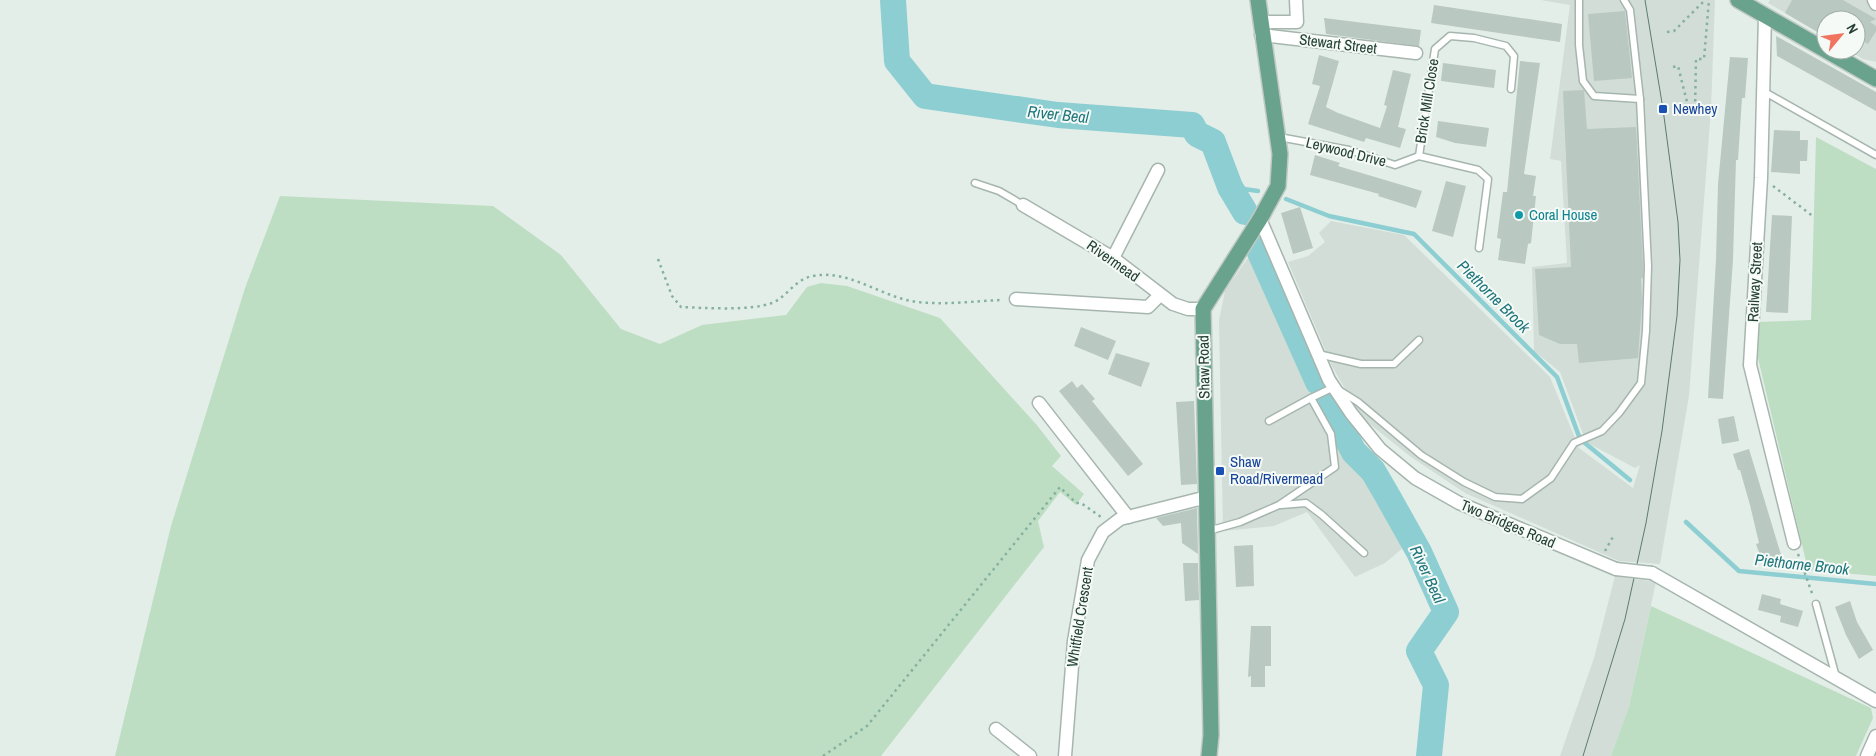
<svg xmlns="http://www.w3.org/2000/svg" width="1876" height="756" viewBox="0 0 1876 756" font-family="'Archivo Narrow',sans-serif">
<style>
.built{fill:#d2ddd7}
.green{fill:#bedec3}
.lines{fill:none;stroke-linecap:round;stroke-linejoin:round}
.stream{stroke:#8dced2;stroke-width:4.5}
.river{stroke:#8dced2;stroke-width:26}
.building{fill:#b9c8c1}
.lane-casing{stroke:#a6b6af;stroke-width:9}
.street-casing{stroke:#a6b6af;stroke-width:15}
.primary-casing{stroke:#c1c9c6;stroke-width:18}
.path{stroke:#85b19f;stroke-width:2.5;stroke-dasharray:2.5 4;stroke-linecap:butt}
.lane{stroke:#fff;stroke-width:6}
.street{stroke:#fff;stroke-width:12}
.primary{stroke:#69a38e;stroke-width:15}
.tram{stroke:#5e7b70;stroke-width:1}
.street-bridge-casing{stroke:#a6b6af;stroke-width:15;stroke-linecap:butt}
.street-bridge{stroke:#fff;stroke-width:12}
.transit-dot{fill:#1a4fb4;stroke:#f5faf7;stroke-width:2}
.culture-dot{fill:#0f9aa8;stroke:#f5faf7;stroke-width:2}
.labels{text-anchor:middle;stroke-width:4;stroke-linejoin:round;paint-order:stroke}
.street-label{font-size:15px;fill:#233f35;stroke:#f5faf7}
.transit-label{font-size:15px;fill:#164399;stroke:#f5faf7;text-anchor:start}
.culture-label{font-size:15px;fill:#0d838f;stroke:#f5faf7;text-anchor:start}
.water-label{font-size:16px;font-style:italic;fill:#1d757b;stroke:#f5faf7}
</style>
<rect width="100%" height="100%" fill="#e4eee8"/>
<g class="built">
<polygon points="1541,0 1715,0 1711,109 1689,396 1660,564 1619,561 1465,493 1411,457 1361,417 1332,366 1288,262 1308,256 1325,242 1319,233 1331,221 1404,235 1550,377 1579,448 1633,488 1640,465 1635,468 1586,442 1560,372 1534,351 1532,267 1567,263 1561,161 1550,159 1570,5"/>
<polygon points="1770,0 1869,0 1876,14 1876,62 1863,59 1848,50 1856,50 1856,20 1826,20 1826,37 1768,3"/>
<polygon points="1254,249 1340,436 1390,505 1409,543 1385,563 1355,577 1307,512 1274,526 1223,531 1219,320 1225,291"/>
<polygon points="1615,576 1656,582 1629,706 1611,756 1560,756 1594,658"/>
</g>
<g class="green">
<polygon points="1816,137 1876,169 1876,576 1808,570 1758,358 1756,322 1811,320"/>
<polygon points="280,196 493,206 561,255 621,329 660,344 702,325 786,315 807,287 821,283 847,286 940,318 1036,424 1061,456 1052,466 1084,494 1076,505 1060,492 1038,521 1044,547 881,756 115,756 171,526 245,288"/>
<polygon points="1651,606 1871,708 1873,718 1856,756 1611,756 1629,706"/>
</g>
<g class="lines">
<g class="stream">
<polyline points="1230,187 1258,191"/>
<polyline points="1286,199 1329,216 1414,234 1557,377 1580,439 1630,480"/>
<polyline points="1686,522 1739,571 1876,584"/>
</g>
<g class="river">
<polyline points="893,0 897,61 925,96 1058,115 1192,125 1197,134 1213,142 1230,187 1245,212"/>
<polyline points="1258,248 1318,382"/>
<polyline points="1328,403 1354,452 1373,471 1387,495 1419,552 1446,612 1419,651 1436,685 1429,756"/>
</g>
</g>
<g class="building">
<polygon points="1792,0 1843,0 1876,19 1870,22 1876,26 1876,31 1868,44 1856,37 1856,20 1826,20 1826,37 1785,13"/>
<polygon points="1434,5 1562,24 1560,42 1431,23"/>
<polygon points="1625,11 1632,78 1594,81 1588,14"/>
<polygon points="1324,18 1421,30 1419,46 1326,34"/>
<polygon points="1776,36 1876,92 1876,111 1777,56"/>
<polygon points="1319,55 1339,61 1326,107 1338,113 1380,128 1387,106 1384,105 1393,70 1411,74 1398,127 1406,129 1400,148 1366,138 1364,142 1308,124 1320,86 1312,84"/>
<polygon points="1730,57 1748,58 1745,98 1742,98 1738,160 1736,160 1733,260 1723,399 1708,398 1716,259 1718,184"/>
<polygon points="1520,61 1540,63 1524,174 1536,176 1533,196 1536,196 1531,243 1528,244 1525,264 1498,260 1501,239 1497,238 1503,192 1507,192"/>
<polygon points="1443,63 1496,70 1494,88 1441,81"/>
<polygon points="1584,90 1587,129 1636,127 1643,266 1643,278 1641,278 1642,302 1638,358 1579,363 1577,344 1560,344 1539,335 1535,269 1571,267 1563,91"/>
<polygon points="1438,121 1489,128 1486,147 1455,143 1436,137"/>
<polygon points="1774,130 1800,131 1800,140 1808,140 1807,161 1800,161 1800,174 1771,172"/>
<polygon points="1315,155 1340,163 1338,166 1422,191 1416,208 1378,196 1379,194 1310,175"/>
<polygon points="1446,181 1466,186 1453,237 1432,231"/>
<polygon points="1300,207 1313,248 1293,254 1281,213"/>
<polygon points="1772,215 1792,216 1788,313 1766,312"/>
<polygon points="1081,327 1116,341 1108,360 1074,346"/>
<polygon points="1116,353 1150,363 1141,387 1108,374"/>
<polygon points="1072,381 1077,388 1082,384 1095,399 1092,401 1143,464 1128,476 1059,391"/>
<polygon points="1194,401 1197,484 1181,485 1176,402"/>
<polygon points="1734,416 1739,441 1722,444 1718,419"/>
<polygon points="1749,449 1782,558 1763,564 1756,544 1759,543 1750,505 1740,470 1738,470 1733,454"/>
<polygon points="1197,508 1198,554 1182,543 1181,523 1163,526 1156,518"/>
<polygon points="1253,545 1254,586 1236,587 1234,546"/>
<polygon points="1183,563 1198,563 1199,600 1185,601"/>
<polygon points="1762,594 1781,599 1780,604 1803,611 1798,627 1780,622 1781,616 1758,610"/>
<polygon points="1850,601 1857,622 1873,650 1859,659 1846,635 1835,607"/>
<polygon points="1251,626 1271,626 1271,666 1265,666 1265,687 1251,687 1251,676 1248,677"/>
</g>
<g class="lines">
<g class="lane-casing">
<g id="lane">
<polyline points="1579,0 1579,45 1583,81 1594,96 1640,99"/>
<polyline points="1763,91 1876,155"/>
<polyline points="1279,137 1349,150 1395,165 1419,156 1478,170 1488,179 1479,248"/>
<polyline points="1419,156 1435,49 1450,36 1474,38 1506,46 1514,56 1511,89"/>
<polyline points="975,183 999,191 1023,205"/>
<polyline points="1318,354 1361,364 1394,364 1419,340"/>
<polyline points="1269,421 1311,398"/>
<polyline points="1281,505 1306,503 1322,515 1364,553"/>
<polyline points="1208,531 1240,522 1279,505 1335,467 1331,434 1311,398 1334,387 1358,402 1421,455 1464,482 1495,497 1522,499 1551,478 1574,443 1602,431 1619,413 1641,383 1646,331 1648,266 1640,99 1630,10 1624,0"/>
<polyline points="1816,604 1836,677"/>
</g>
</g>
<g class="street-casing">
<g id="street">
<polyline points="1874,0 1876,4"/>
<polyline points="1765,16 1761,178 1750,365 1794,543"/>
<polyline points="1260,22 1297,22 1296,0"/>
<polyline points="1261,35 1416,53"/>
<polyline points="1023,205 1113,258 1173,304 1188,309 1203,309"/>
<polyline points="1260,219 1329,380 1351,413 1380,449 1415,478 1459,503 1616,569"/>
<polyline points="1113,258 1158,170"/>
<polyline points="1016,299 1148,307 1160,295"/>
<polyline points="1039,403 1128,517"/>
<polyline points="1652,573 1876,701"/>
<polyline points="996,729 1030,756"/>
<polyline points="1065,756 1074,641 1088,560 1103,532 1120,519 1207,497"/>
<polyline points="1867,756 1876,736"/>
</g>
</g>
<g class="primary-casing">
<g id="primary">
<polyline points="1738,0 1876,79"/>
<polyline points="1209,756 1211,735 1203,309 1260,219 1278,186 1280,154 1258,0"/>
</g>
</g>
<g class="path">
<polyline points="1667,32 1674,31 1705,0"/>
<polyline points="1673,67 1678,66 1689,110 1695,110 1696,59 1704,59 1709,0"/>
<polyline points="1773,186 1814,217"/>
<path d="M 658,259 L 672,296 L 681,307 C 704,308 751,311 772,303 C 787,297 795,279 813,276 C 847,269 879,295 911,301 C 940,306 973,301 1002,300"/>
<polyline points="1605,551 1614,535"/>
<polyline points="1798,554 1813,596"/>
<polyline points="823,756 867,726 1060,487 1076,503 1081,503 1101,517"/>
</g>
<use href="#lane" class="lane"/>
<use href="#street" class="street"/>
<use href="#primary" class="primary"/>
<polyline class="tram" points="1583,756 1625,619 1646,523 1662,431 1677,316 1680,260 1678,222 1663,109 1645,0"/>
<g class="street-bridge-casing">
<polyline id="street-bridge" points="1616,569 1652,573"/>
</g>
<use href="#street-bridge" class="street-bridge"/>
</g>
<g class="transit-dot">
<rect x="1658" y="104" width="10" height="10" rx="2.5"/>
<rect x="1215" y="466" width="10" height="10" rx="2.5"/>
</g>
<circle class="culture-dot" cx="1519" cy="215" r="5"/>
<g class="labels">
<g class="street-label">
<text transform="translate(1338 44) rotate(7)" y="5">Stewart Street</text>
<text transform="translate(1427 101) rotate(-81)" y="5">Brick Mill Close</text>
<text transform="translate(1346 152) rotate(14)" y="5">Leywood Drive</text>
<text transform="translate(1113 261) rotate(35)" y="5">Rivermead</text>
<text transform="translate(1755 282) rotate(-87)" y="5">Railway Street</text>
<text transform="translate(1204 367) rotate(-91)" y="5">Shaw Road</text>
<text transform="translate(1508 524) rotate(23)" y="5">Two Bridges Road</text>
<text transform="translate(1080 617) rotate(-81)" y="5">Whitfield Crescent</text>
</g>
<g class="transit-label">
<text x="1673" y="114">Newhey</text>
<text x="1230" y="467">Shaw<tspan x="1230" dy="17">Road/Rivermead</tspan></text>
</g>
<g class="culture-label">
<text x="1529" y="220">Coral House</text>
</g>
<g class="water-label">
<text transform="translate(1058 114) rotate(6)" y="6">River Beal</text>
<text transform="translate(1494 296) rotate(45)" y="6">Piethorne Brook</text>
<text transform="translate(1802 564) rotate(6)" y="6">Piethorne Brook</text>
<text transform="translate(1428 574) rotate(65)" y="6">River Beal</text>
</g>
</g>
<g transform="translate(1841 35) rotate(61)"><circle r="24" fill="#f5faf7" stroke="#a1afa9"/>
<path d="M0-4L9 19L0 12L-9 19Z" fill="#f1745f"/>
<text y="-8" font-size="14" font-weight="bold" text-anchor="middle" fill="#233f35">N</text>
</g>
</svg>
